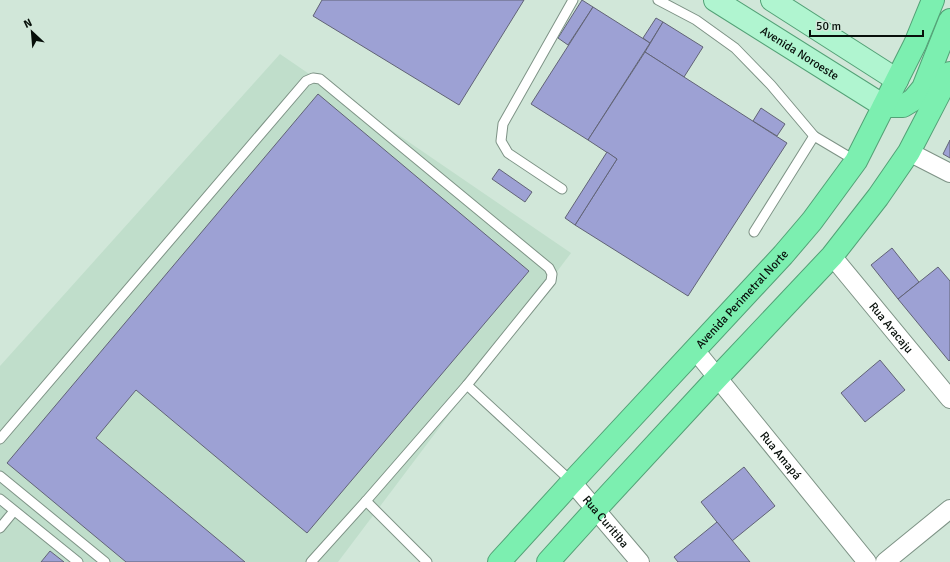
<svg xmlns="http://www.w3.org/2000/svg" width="950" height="562" viewBox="0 0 950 562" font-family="Signika,sans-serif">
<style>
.built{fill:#c0decb}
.building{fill:#9da1d4;stroke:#616376}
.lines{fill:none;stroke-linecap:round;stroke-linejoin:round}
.lane-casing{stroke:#7e9386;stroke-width:11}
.street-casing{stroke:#7e9386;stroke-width:20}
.primary-casing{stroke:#53a176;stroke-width:24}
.highway-casing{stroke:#53a176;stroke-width:24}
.lane{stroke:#fff;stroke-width:9}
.street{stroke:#fff;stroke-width:18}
.primary{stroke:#b0f5d0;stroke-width:22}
.highway{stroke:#7cefb0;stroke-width:22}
.labels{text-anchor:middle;stroke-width:3.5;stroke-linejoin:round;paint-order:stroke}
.street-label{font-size:12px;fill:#070f0a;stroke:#d1e7d9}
</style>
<rect width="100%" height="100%" fill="#d1e7d9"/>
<polygon class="built" points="280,54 571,253 338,562 0,562 0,366"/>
<g class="building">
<polygon points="322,0 524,0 459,105 313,16"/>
<polygon points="582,0 593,7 568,45 558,38"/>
<polygon points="593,7 650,43 588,140 531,104"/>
<polygon points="656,18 663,22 650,43 643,38"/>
<polygon points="663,22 703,47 684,77 645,52"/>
<polygon points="645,52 787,143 688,296 575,225 617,159 588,140"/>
<polygon points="318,94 529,271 307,533 136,390 96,438 245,562 126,562 7,463"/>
<polygon points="761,108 785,124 777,136 753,121"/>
<polygon points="950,140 950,158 943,154"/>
<polygon points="607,152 617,159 575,225 565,218"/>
<polygon points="499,169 532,192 525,202 492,179"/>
<polygon points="892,248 919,282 898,299 871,265"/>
<polygon points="938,267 950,281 950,360 949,361 898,299"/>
<polygon points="880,360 905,390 865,422 841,393"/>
<polygon points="744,467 775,506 732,541 701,502"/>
<polygon points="717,522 750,562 678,562 674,557"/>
<polygon points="50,551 64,562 41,562"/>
</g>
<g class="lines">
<g class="lane-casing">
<g id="lane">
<polyline points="658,0 696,20 735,48 771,85 814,136"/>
<polyline points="562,189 508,153 501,141 503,124 573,0"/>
<polyline points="754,232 814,136 856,161"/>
<polyline points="467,385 572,482"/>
<polyline points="0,439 306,81 313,78 320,79 549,268 552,274 551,281 467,385 366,501 311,562"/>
<polyline points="0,476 105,562"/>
<polyline points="0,499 78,562"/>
<polyline points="366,501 427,562"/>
<polyline points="0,528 14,511"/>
</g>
</g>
<g class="street-casing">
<g id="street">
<polyline points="909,152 950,173"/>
<path id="s1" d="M 832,256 L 950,399"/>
<path id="s2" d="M 695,350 L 867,562"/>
<path id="s3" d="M 572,482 L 640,562"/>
<polyline points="885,562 950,509"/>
</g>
</g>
<g class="primary-casing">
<g id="primary">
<path id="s4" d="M 715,0 L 884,106"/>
<polyline points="772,0 897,80"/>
</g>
</g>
<g class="highway-casing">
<g id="highway">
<polyline points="884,106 903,106 913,100 923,88 950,20"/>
<path id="s5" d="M 499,562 L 572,482 L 783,255 L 812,221 L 856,161 L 915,44 L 933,0"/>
<polyline points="548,562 595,510 717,378 832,256 878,197 909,152 950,73"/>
</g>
</g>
<use href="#lane" class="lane"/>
<use href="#street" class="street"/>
<use href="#primary" class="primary"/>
<use href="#highway" class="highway"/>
</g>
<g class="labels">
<g class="street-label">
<text dy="4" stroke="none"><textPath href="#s4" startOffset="100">Avenida Noroeste</textPath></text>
<text dy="4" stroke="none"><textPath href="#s5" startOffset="358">Avenida Perimetral Norte</textPath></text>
<text dy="4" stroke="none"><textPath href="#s1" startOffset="93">Rua Aracaju</textPath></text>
<text dy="4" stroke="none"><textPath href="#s2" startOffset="136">Rua Amapá</textPath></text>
<text dy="4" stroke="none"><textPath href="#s3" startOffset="52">Rua Curitiba</textPath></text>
</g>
</g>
<g transform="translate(32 32) rotate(334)" stroke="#d1e7d9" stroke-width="3" paint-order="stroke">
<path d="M0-3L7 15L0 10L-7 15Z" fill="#070f0a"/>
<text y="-6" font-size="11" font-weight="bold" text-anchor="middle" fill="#070f0a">N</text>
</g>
<path d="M810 30v6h113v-6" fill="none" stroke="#070f0a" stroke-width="2"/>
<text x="816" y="30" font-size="12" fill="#070f0a" stroke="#d1e7d9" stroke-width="3" paint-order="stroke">50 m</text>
</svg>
